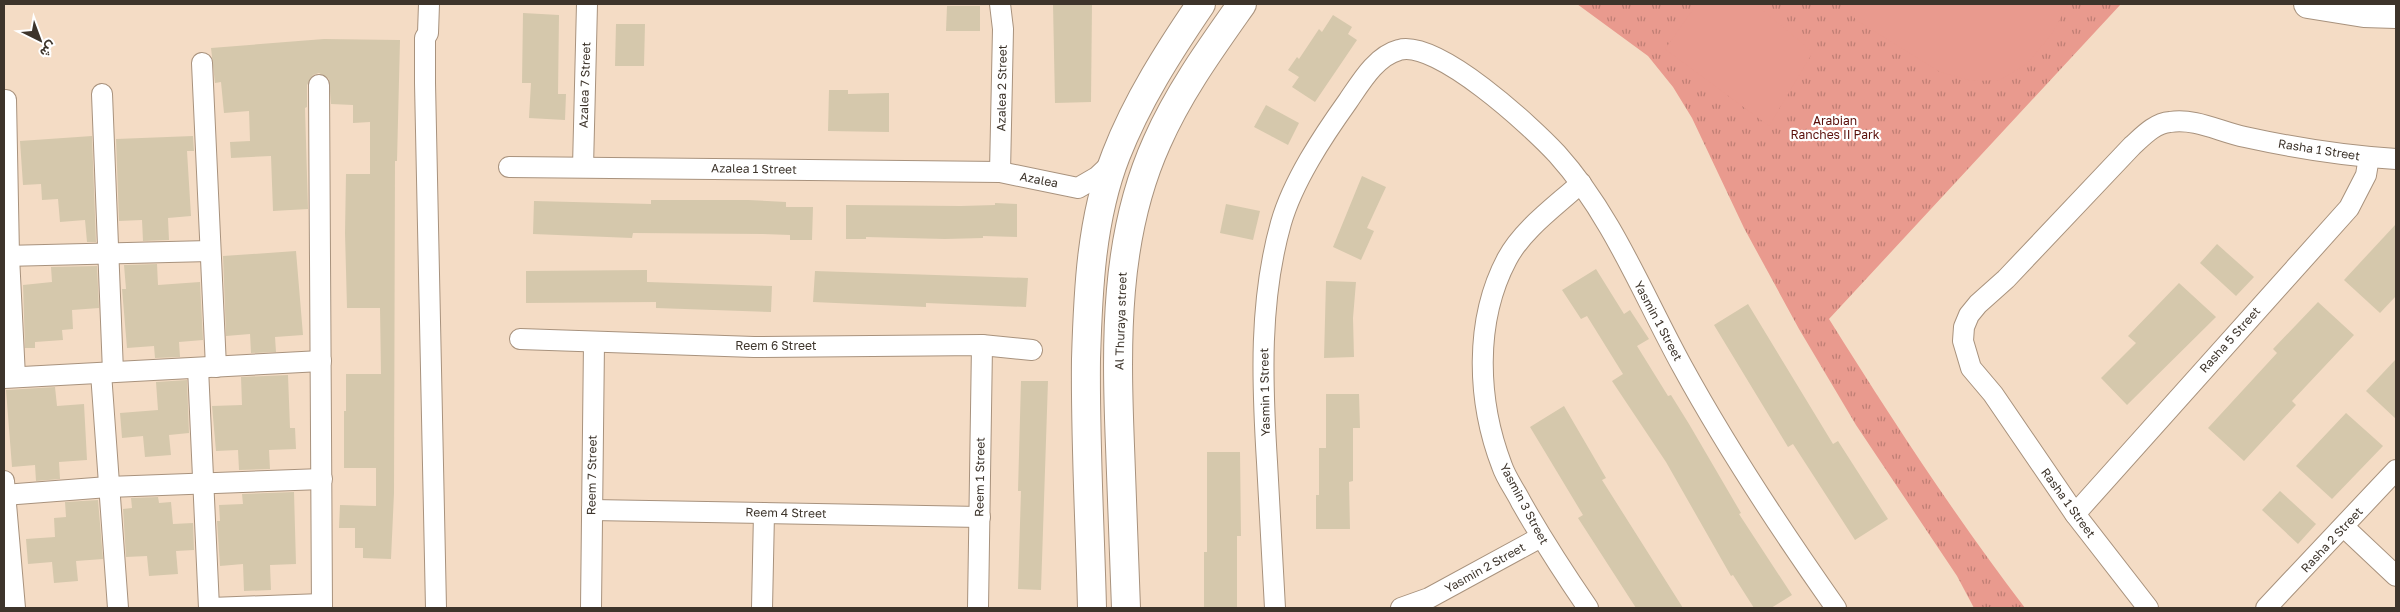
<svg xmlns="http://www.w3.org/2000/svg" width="2400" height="612" viewBox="0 0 2400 612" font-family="'Golos Text',Vazirmatn,sans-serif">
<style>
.park{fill:url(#park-tufts)}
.pitch{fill:#e99a8e}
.building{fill:#d5c8ac}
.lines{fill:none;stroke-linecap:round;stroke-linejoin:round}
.street-casing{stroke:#a8927d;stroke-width:22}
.secondary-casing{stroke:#a8927d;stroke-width:30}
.street{stroke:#fff;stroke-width:20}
.secondary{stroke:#fff;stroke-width:28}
.labels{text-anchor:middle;stroke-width:4.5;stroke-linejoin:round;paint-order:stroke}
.street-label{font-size:12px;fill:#3d342b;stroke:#fff}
.park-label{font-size:12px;fill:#5a100b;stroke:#fff}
</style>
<defs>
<pattern id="park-tufts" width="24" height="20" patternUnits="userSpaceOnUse" patternTransform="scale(1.25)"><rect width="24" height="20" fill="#e99a8e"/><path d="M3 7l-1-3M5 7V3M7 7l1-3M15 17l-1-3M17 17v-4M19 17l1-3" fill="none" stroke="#be7e74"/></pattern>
</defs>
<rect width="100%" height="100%" fill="#f4dcc5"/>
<path class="park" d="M 1577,4 L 2121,4 L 1829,319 C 1891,418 1954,515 2025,608 L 1974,608 L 1957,576 L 1856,425 L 1799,329 L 1744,228 L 1692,118 L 1673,87 L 1648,56 Z"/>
<g class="pitch">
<polygon points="1697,4 1755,4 1813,52 1769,126 1665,49"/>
<polygon points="1846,4 2068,4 2053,32 2028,63 2000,80 1972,81 1940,72 1856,20"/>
</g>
<g class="building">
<polygon points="1053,4 1092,4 1091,102 1055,103"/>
<polygon points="947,6 980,6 980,31 946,31"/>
<polygon points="523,13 559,15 558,94 566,94 565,120 529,118 531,83 522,83"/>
<polygon points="1333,15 1352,27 1348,34 1357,40 1315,102 1292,87 1299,77 1288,70 1297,57 1299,59 1319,29 1322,32"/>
<polygon points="616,24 645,24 644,66 615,66"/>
<polygon points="324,39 400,40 397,161 395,161 394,493 391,559 363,558 363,548 355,548 355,528 339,528 340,505 376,506 376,468 344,468 344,411 346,411 346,374 381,374 380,308 347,308 345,233 346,174 370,174 370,122 353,123 353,105 331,104 329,79 319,73 313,75 307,85 307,107 305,108 308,209 273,211 271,156 231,158 230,142 250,141 249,111 224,113 221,82 215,83 211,48"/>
<polygon points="829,90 848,90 848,94 889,93 889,132 828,131"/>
<polygon points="1266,105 1299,123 1288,145 1254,127"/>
<polygon points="92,136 96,242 87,242 85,220 60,222 58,199 42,200 41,184 23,185 20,141"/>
<polygon points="193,136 194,151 187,151 191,216 168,218 169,240 143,241 142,220 119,221 116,139"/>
<polygon points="1362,176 1386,187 1367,228 1374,231 1361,260 1333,247"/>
<polygon points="651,200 748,200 786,202 786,207 813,207 812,240 790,240 790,235 763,234 633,233 632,238 533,234 534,201 651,204"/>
<polygon points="995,203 1017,204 1017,237 983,236 983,238 945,239 866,237 866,239 846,239 846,205 961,206 995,205"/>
<polygon points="1226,204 1260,211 1253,240 1220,233"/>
<polygon points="2396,224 2396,296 2380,313 2344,280"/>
<polygon points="2217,244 2254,277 2236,296 2200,263"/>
<polygon points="296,251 303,335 275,337 276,352 251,353 250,334 226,336 223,256"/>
<polygon points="157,264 158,285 200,282 203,340 179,342 180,357 155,358 154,346 127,348 122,289 126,289 124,265"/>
<polygon points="97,266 99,308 72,310 73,329 62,330 63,340 35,342 35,348 25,348 23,285 52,282 51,267"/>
<polygon points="1596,269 1624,314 1630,310 1649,339 1637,346 1668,396 1671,395 1689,424 1741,513 1739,514 1792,595 1771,608 1754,608 1733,575 1731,576 1666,462 1612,381 1623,374 1587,316 1581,319 1562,290"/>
<polygon points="647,270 647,282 772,286 771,312 656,308 656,302 526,303 526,271"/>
<polygon points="815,271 1028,278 1026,307 926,303 926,307 813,302"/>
<polygon points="1326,281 1356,282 1353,318 1354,357 1324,358"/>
<polygon points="2179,283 2216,317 2127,405 2101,378 2136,343 2128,336"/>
<polygon points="2318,302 2354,335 2292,401 2296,405 2244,461 2208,428 2277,353 2273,349"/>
<polygon points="1748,304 1833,444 1838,441 1888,519 1855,540 1793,444 1788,447 1714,325"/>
<polygon points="2396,359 2396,419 2366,391"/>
<polygon points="288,375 290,428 295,428 296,449 269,450 270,469 239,470 238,450 216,451 212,406 242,405 241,377"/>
<polygon points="187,380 189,433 169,435 171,455 145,457 143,436 122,438 120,413 158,410 156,382"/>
<polygon points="1021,381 1048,381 1041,590 1018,589 1021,491 1018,491"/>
<polygon points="55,387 57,406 84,404 87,460 59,462 60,479 36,481 35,465 12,467 6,390"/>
<polygon points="1326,394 1359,394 1360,428 1353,428 1353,481 1349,482 1350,529 1316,529 1316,495 1319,495 1319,448 1326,448"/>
<polygon points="1564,406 1606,478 1602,480 1683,608 1636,608 1578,518 1583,515 1530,427"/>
<polygon points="2346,413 2383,446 2332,499 2296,466"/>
<polygon points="1207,452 1240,452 1241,536 1237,536 1237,608 1204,608 1204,552 1207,552"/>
<polygon points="2280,491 2316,524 2298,544 2262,510"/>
<polygon points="294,492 296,564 270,565 271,590 244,591 243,564 220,566 217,521 220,521 219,505 243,504 242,494"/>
<polygon points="158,497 159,503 171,502 173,524 193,523 194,550 176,551 178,574 149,576 147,556 126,557 123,509 132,508 131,498"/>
<polygon points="98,500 103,559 76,561 78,581 54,583 52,562 28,564 26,539 55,537 54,518 66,517 65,502"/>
</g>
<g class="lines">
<g class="street-casing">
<g id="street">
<polyline points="429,4 428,33 425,38 425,83 436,608"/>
<polyline points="202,63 216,367"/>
<polyline points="319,85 322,608"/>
<polyline points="102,94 113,372"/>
<polyline points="6,100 9,256 15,377"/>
<polyline points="509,167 1000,172 1078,188 1097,177 1114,161"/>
<polyline points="583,167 587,4"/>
<polyline points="1000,172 1003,29 1000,4"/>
<path d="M 1581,183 C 1556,206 1523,229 1507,259 C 1474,321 1477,401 1502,466 C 1506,478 1515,490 1521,502 C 1542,539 1564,573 1588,608"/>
<polyline points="4,256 210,251"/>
<polyline points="520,339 754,347 982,345 1032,350"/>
<polyline points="198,368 209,608"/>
<polyline points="101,373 118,608"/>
<polyline points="4,378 321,361"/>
<polyline points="4,481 15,608"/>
<polyline points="4,495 108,487 322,479"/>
<polyline points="592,510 980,517"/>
<polyline points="2075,514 2349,208 2366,175 2369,157"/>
<polyline points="2344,527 2396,576"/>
<polyline points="211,608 322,604"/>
<polyline points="591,608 594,342"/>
<polyline points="762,608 764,513"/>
<polyline points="978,608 982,345"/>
<path d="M 1275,608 C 1272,559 1270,510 1267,462 C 1262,381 1259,301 1281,223 C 1293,181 1323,136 1348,101 C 1361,82 1376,56 1399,50 C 1437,39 1532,127 1557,154 C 1612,215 1643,295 1682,366 C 1728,450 1781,530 1836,608"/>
<polyline points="1401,608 1429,598 1541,537"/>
<path d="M 2148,608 L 2075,514 L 1993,394 L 1971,368 L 1963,341 L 1964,327 L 1969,315 L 1978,304 L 2006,279 L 2132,146 C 2143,136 2155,123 2170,122 C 2196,118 2220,132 2245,137 C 2295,148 2345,156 2396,159"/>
<polyline points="2266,608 2396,470"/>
</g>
</g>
<g class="secondary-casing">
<g id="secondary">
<polyline points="2308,4 2364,13 2396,14"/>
<path d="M 1092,608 C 1090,525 1085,442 1086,359 C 1088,291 1091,219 1116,155 C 1137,101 1169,51 1201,4"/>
<path d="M 1126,608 C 1124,554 1122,500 1120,446 C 1116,343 1114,237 1157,142 C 1179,92 1211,48 1242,4"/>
</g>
</g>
<use href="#street" class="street"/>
<use href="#secondary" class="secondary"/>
</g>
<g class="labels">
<g class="street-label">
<text transform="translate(585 85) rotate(-88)" y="4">Azalea 7 Street</text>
<text transform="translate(1002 88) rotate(-89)" y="4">Azalea 2 Street</text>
<text transform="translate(2319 150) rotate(9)" y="4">Rasha 1 Street</text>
<text transform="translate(754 169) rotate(1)" y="4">Azalea 1 Street</text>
<text transform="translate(1039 180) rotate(11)" y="4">Azalea</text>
<text transform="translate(1121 321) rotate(-88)" y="4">Al Thuraya street</text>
<text transform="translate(1658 321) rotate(62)" y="4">Yasmin 1 Street</text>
<text transform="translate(2230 340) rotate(-48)" y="4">Rasha 5 Street</text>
<text x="776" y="350">Reem 6 Street</text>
<text transform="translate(1265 392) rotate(-91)" y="4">Yasmin 1 Street</text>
<text transform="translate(592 475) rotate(-89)" y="4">Reem 7 Street</text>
<text transform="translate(980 477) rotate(-89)" y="4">Reem 1 Street</text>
<text transform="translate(2068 503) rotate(54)" y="4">Rasha 1 Street</text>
<text transform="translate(1524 504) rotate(62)" y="4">Yasmin 3 Street</text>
<text transform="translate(786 513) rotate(1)" y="4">Reem 4 Street</text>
<text transform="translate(2332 540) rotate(-47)" y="4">Rasha 2 Street</text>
<text transform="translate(1485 568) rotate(-29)" y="4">Yasmin 2 Street</text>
</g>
<g class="park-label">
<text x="1835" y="125">Arabian<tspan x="1835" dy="14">Ranches II Park</tspan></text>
</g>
</g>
<rect width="2400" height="612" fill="none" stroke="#3d342b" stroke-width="10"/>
<g transform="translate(40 40) rotate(138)" stroke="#ffffff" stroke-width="4" paint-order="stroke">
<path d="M0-4L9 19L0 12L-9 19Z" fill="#3d342b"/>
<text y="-8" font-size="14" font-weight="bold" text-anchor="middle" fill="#3d342b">ش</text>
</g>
</svg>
